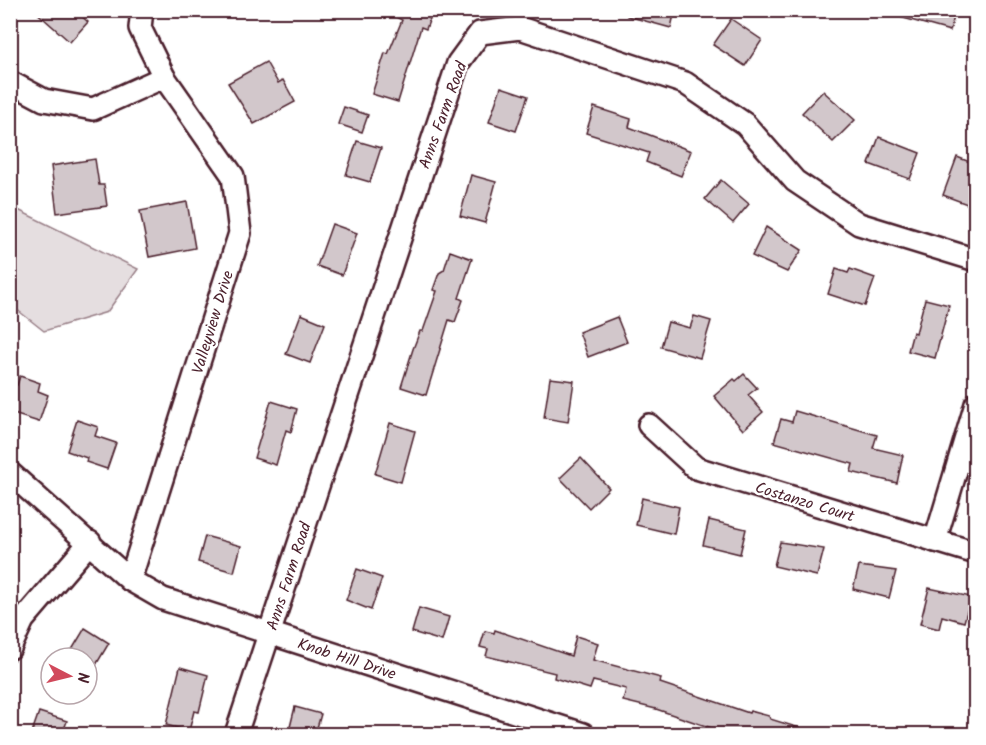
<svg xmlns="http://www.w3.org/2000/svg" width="986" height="745" viewBox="0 0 986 745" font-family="Kalam,sans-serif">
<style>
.green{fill:#e5dee0;stroke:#987e86;stroke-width:1.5}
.building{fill:#d2c7cb;stroke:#4a1f2b;stroke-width:1.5}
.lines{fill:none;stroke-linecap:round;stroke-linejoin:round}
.street-casing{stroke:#4a1f2b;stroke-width:26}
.street{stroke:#fff;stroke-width:21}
.labels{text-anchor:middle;stroke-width:5;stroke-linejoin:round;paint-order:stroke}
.street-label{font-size:16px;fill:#4a1f2b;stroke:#fff}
</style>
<rect width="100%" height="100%" fill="#fff"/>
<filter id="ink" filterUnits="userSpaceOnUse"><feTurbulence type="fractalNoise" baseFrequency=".0167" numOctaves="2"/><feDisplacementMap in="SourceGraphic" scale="12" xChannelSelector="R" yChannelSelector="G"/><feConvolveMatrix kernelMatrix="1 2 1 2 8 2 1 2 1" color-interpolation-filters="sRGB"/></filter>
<g filter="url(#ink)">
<polygon class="green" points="10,206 138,269 107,312 44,331 11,305"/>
<g class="building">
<polygon points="34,10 75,10 88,22 70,42"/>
<polygon points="382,10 433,10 426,29 421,27 398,102 372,94 385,53 388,54 402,20"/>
<polygon points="627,10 675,10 671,28 627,16"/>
<polygon points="897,10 956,10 950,31 896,16"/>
<polygon points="731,19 762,40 745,66 713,45"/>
<polygon points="266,62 278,83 283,80 295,102 254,124 228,83"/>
<polygon points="501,87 528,96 516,131 489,122"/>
<polygon points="823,91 855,120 833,142 802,113"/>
<polygon points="344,107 368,115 362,132 338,124"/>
<polygon points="594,107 631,119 629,127 691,151 681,176 646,162 649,153 586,133"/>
<polygon points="879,137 920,153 910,179 869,164"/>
<polygon points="357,141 381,148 370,182 346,175"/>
<polygon points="957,157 975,164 975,207 943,195"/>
<polygon points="95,159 99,185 104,185 107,206 57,213 51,166"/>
<polygon points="471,175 496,182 485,223 460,216"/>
<polygon points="721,180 749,204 733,223 705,199"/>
<polygon points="187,202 195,248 149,257 140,211"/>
<polygon points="332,224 357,233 342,275 317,266"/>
<polygon points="766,227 802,250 787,272 752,256"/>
<polygon points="450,251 472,259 459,298 463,300 455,322 449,320 426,395 401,387 413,349 420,331 423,331 437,291 433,290 439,273 444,270"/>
<polygon points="836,269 848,273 850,269 875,278 865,306 828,294"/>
<polygon points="925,299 949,305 935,358 908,351 913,332 916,333"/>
<polygon points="301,314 325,324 310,363 286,354"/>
<polygon points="694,316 711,321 700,358 661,347 668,322 690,328"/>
<polygon points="617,317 627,342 588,357 579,332"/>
<polygon points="744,374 757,388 748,395 763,412 743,430 714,396 734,379 736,381"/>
<polygon points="20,376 40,383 38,391 48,395 39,422 10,413 10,383 17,385"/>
<polygon points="550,378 574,381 568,422 544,418"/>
<polygon points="271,401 297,409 291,432 286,430 276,465 254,458"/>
<polygon points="795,411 877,435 873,448 903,455 897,483 851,472 853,464 774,442 781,419 792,422"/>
<polygon points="77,420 98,427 95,436 116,443 107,469 86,462 87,458 67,451"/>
<polygon points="390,423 415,431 401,482 375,474"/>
<polygon points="581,458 609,488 589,508 560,478"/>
<polygon points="642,498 679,507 674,534 636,525"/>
<polygon points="709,520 746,529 740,554 703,545"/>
<polygon points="205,536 241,546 234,572 198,562"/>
<polygon points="780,542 824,549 817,576 774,566"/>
<polygon points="859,566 896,571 889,598 853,589"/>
<polygon points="357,569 382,578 371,610 346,600"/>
<polygon points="929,588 971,597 964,622 942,616 939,629 920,624"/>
<polygon points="419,608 449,617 442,641 412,632"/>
<polygon points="85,628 109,643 87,680 87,658 67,658"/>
<polygon points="495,630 571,656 576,636 598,643 593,660 661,678 660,683 749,713 750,711 769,716 770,719 806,730 805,735 732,735 656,709 623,701 626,689 593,681 590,689 554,678 555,673 486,656 488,649 480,647 485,631 494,633"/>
<polygon points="180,667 208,675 199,712 194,711 189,731 166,725"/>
<polygon points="295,707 321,714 315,735 288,735"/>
<polygon points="39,712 67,721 62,735 31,735"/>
</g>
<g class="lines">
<g class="street-casing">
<g id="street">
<polyline points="10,82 44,100 93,109 164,77"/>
<polyline points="649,425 696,468 976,553"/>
<polyline points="10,473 130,580 163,599 583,734"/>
<polyline points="935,541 976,404"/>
<polyline points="130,580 240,233 233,176 164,77 140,28 142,10"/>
<polyline points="10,648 23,620 90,542"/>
<polyline points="236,734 458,63 480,33 520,28 685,83 745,124 795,181 859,224 976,260"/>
</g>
</g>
<use href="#street" class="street"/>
</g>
</g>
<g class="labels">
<g class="street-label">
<text transform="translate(442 115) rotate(-70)" y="6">Anns Farm Road</text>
<text transform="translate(212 322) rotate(-73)" y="6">Valleyview Drive</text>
<text transform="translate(805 501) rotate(17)" y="6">Costanzo Court</text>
<text transform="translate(288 576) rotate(-72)" y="6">Anns Farm Road</text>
<text transform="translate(347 658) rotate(18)" y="6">Knob Hill Drive</text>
</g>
</g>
<rect width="986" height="745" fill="none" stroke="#fff" stroke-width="36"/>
<rect x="18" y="18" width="950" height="709" fill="none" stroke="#4a1f2b" stroke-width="2" filter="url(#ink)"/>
<g transform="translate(69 676) rotate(97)"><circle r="28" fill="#ffffff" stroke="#b7a5aa" stroke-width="1.5"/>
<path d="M0-4.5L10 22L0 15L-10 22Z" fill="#d1495b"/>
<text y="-9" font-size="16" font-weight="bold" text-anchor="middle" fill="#4a1f2b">N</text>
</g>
</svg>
